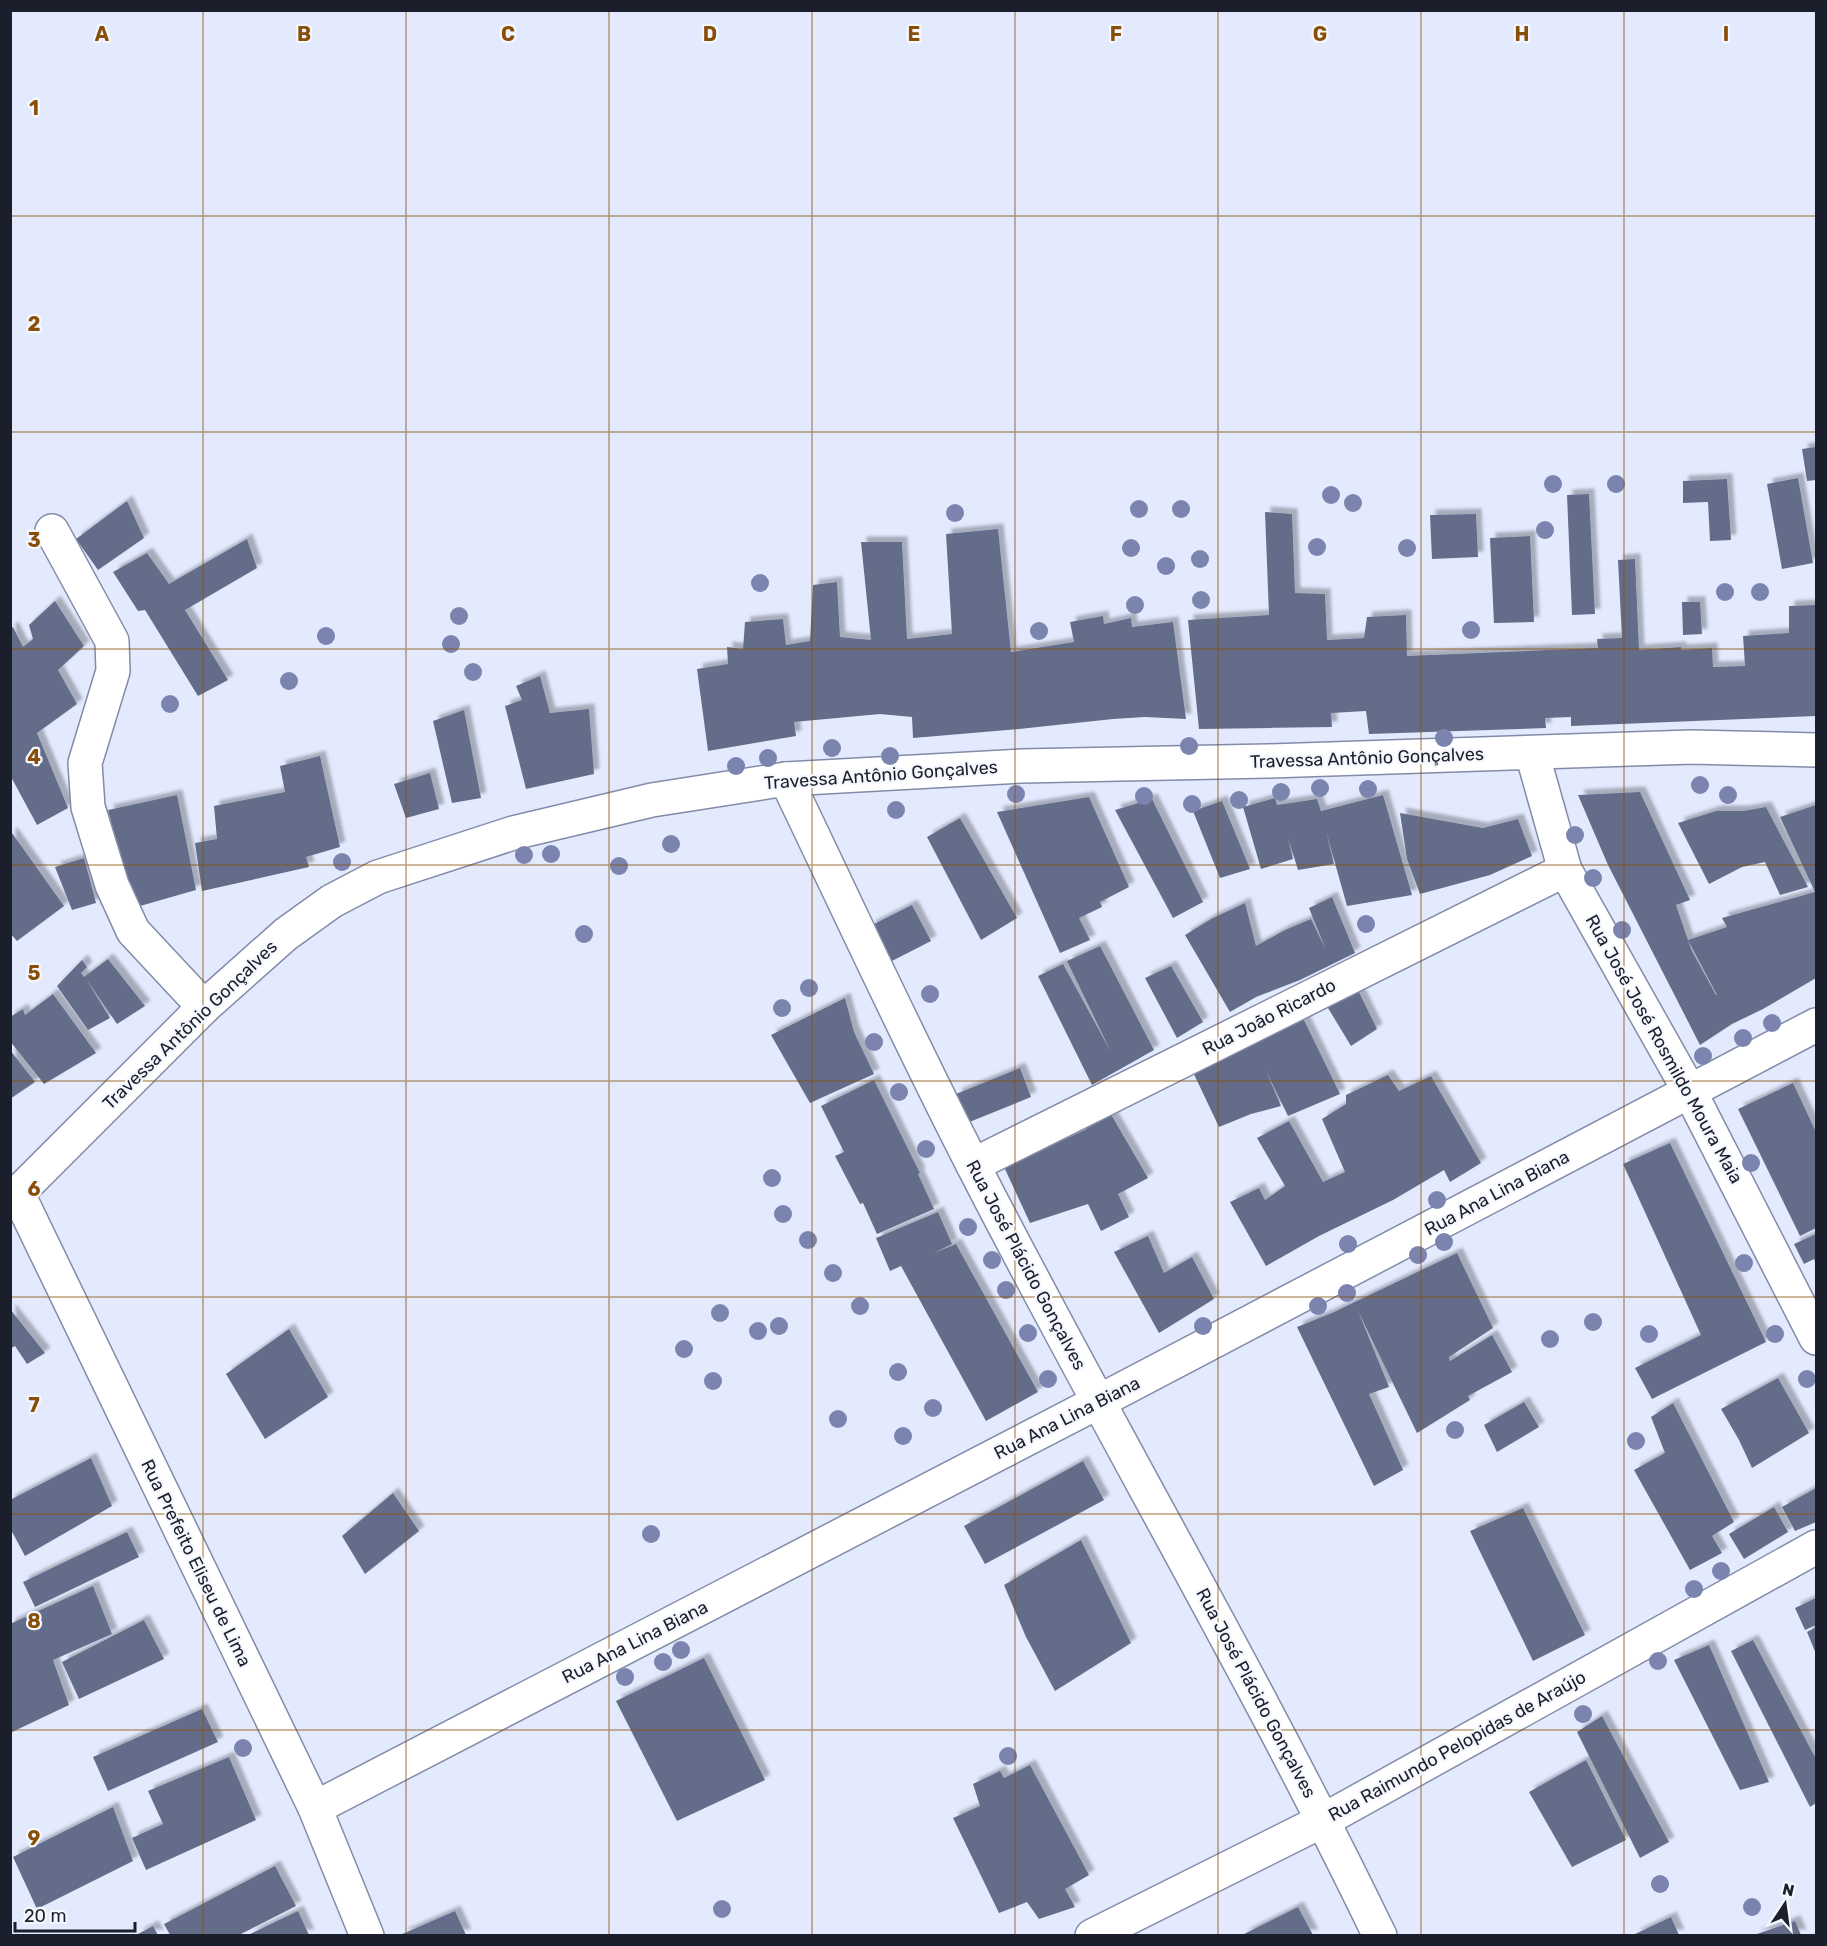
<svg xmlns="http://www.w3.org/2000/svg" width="1827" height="1946" viewBox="0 0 1827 1946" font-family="Rubik,sans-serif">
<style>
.building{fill:#646d8a;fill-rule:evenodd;filter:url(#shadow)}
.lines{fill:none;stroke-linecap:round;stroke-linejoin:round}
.street-casing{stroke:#828ba9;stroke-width:36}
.secondary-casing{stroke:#828ba9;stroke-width:36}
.street{stroke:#fff;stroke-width:33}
.secondary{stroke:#fff;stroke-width:33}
.tree{fill:#7a84ae}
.grid{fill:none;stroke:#894e08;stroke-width:1.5;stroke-opacity:0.55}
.labels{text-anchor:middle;stroke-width:4.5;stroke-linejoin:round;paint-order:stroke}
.street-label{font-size:18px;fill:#1b1f2b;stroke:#f5f7fe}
.grid-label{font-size:20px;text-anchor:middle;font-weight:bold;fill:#894e08;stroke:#f5f7fe;stroke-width:4.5;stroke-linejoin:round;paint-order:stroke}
</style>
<defs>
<filter id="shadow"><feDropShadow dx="5.5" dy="-5.5" stdDeviation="1.5" flood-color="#0004"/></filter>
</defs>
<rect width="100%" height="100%" fill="#e3eafe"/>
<g class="building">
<polygon points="1816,447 1816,480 1807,481 1802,449"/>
<polygon points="1798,478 1813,563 1782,569 1767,484"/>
<polygon points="1727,479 1731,540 1710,541 1708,502 1683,503 1683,481"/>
<polygon points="1589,494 1595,614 1572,615 1567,495"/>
<polygon points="127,501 144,538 98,570 76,539"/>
<polygon points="1265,512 1292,514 1295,593 1325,594 1327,640 1364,638 1367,617 1406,615 1407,656 1598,648 1597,639 1622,638 1618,560 1635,559 1639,650 1681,647 1681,650 1712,648 1713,667 1745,666 1743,636 1789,633 1789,606 1816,605 1816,716 1571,726 1571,717 1545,718 1546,728 1369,734 1366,711 1331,713 1332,727 1199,729 1188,620 1269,615"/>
<polygon points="1476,514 1478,557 1432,559 1430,515"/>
<polygon points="998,529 1011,652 1074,642 1070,622 1103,616 1104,624 1131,618 1132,627 1173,622 1186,719 1145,717 1113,719 1019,729 913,738 912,717 880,714 794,722 796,736 708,751 697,669 728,664 727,647 743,649 745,622 783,619 786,645 810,641 813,585 837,582 840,637 871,640 861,542 902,542 907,639 952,634 946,534"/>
<polygon points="1530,536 1534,622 1494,623 1490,538"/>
<polygon points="247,539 257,568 185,610 228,680 198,696 145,610 138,611 113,572 147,553 169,584"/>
<polygon points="55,601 84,646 58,670 77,704 37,733 68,808 37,825 10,775 10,702 12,701 10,629 13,627 23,647 33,639 29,625"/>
<polygon points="1682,602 1700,602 1702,634 1683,635"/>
<polygon points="540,676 550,713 589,709 594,774 526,789 505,706 522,700 516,686"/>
<polygon points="464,710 481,798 452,803 433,721"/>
<polygon points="320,756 340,847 306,857 309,867 202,891 195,843 217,839 214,806 285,792 280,766"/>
<polygon points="430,773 439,809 406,818 394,784"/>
<path d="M 1640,792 L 1690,900 L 1676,905 L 1688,940 L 1727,927 L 1722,918 L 1815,892 L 1780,817 L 1816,805 L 1816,978 L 1763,1009 L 1732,1024 L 1700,1045 L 1608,865 L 1578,795 ZM 1688,940 L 1717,995 L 1716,995 L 1692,951 Z"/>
<polygon points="177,795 196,890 133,908 108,810"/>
<polygon points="1383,795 1412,895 1347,906 1326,831 1334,864 1298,870 1288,838 1293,859 1261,869 1243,807 1275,798 1277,805 1317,799 1321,811"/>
<polygon points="1089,797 1129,887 1100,902 1102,907 1079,918 1090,940 1060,953 997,812"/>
<polygon points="1152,799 1203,902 1173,918 1115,810"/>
<polygon points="1222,801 1250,869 1220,878 1193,811"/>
<polygon points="1766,807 1808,887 1780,895 1765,862 1742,867 1709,884 1678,823 1716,811 1743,811"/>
<polygon points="1400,813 1483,828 1518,819 1532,856 1490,875 1420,894 1407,859"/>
<polygon points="960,818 1017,918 981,940 927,837"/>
<polygon points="12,833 64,906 17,941 10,933 10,834"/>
<polygon points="84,858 96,903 72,910 55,867"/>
<polygon points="1332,897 1355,953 1300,980 1256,997 1230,1012 1185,935 1211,919 1245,903 1256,946 1285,930 1311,919 1326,950 1309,908"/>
<polygon points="912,905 931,941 888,963 870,926"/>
<polygon points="1100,946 1154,1050 1092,1085 1038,976 1063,964 1111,1052 1067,961"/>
<polygon points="108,959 145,1006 117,1024 86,979 110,1018 88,1030 57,986 82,960 87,967 81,973 84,977"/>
<polygon points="1171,966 1203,1022 1177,1038 1145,978"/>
<polygon points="1356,986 1377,1029 1351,1046 1325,1003"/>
<polygon points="53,994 96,1053 44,1084 10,1041 10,1017 23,1009 25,1015"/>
<polygon points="845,998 854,1032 874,1074 810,1103 771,1035"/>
<polygon points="1303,1018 1340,1094 1288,1116 1266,1071 1281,1106 1251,1114 1219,1127 1192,1070"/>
<polygon points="10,1050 35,1082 10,1099"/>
<polygon points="1020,1068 1031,1097 967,1123 956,1094"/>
<polygon points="1388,1075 1399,1091 1431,1076 1481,1163 1450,1182 1444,1170 1393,1200 1319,1236 1266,1266 1230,1202 1259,1188 1265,1200 1285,1186 1257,1138 1289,1121 1323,1182 1345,1172 1322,1119 1346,1104 1346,1095"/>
<polygon points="874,1080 920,1173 918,1174 934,1209 877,1234 863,1203 860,1204 835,1156 844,1152 821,1106"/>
<polygon points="1793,1083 1816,1132 1816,1228 1800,1236 1738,1109"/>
<polygon points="1109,1111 1148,1178 1118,1194 1129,1217 1101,1231 1088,1204 1030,1223 1004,1167 1085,1130"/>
<polygon points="1670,1143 1766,1342 1652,1399 1635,1368 1701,1335 1623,1164"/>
<polygon points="938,1212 952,1244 934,1253 956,1244 1038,1392 986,1421 901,1266 890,1271 876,1238"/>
<polygon points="1816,1234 1816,1264 1814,1259 1804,1264 1794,1244"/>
<polygon points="1148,1236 1164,1273 1192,1257 1214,1299 1159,1333 1114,1252"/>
<polygon points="1457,1253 1493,1328 1449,1357 1450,1361 1492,1335 1512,1372 1468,1396 1470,1400 1417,1433 1358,1311 1389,1387 1369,1394 1403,1470 1374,1486 1297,1327 1332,1313"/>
<polygon points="10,1309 45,1353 27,1364 15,1346 10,1349"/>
<polygon points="289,1329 328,1397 265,1439 226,1374"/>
<polygon points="1778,1378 1809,1433 1752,1468 1739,1440 1721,1409"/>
<polygon points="1524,1402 1539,1427 1497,1452 1484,1425"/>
<polygon points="1673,1403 1734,1522 1712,1536 1722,1553 1690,1570 1634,1470 1665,1453 1651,1417"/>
<polygon points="91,1458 112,1506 25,1556 10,1528 10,1500"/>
<polygon points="1083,1461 1104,1500 985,1564 964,1526"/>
<polygon points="1816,1488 1816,1522 1795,1531 1782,1507"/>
<polygon points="393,1493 419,1531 365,1574 342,1536"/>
<polygon points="1774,1507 1788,1532 1744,1559 1729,1534"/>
<polygon points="1523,1508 1585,1635 1533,1661 1470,1531"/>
<polygon points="127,1532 139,1557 35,1607 23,1582"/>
<polygon points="1081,1540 1131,1643 1055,1691 1026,1637 1004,1585"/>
<polygon points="93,1586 112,1634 53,1660 69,1705 10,1733 10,1624"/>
<polygon points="1816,1598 1816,1625 1805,1630 1795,1608"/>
<polygon points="144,1620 164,1659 79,1699 62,1662"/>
<polygon points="1816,1627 1816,1654 1807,1632"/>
<polygon points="1753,1640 1816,1759 1816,1803 1810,1807 1731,1651"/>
<polygon points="1709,1645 1769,1782 1740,1790 1674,1660"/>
<polygon points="704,1658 765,1780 677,1821 616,1701"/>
<polygon points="202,1709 218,1742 108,1791 93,1757"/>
<polygon points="1602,1716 1669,1842 1640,1858 1577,1732"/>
<polygon points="229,1757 256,1820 146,1870 132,1838 163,1824 148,1791"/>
<polygon points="1586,1760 1626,1840 1572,1867 1529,1792"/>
<polygon points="1030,1765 1089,1875 1065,1889 1075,1907 1039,1919 1027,1902 999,1913 953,1818 980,1806 973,1784 1000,1771 1004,1778"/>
<polygon points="113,1807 133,1861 37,1909 13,1857"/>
<polygon points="275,1866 296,1906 239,1935 170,1935 164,1924"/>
<polygon points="1298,1907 1313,1935 1242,1935"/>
<polygon points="298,1911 309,1935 248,1935"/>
<polygon points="455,1911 466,1935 400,1935"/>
<polygon points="1671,1917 1679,1935 1633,1935"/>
<polygon points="1795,1921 1801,1935 1754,1935"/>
<polygon points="153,1926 158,1935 136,1935"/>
</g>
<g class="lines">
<g class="street-casing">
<g id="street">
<polyline points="52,531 112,641 113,671 85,763 88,807 112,885 133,931 204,1007"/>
<polyline points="1532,753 1565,870 1690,1092 1816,1338"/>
<path d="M 786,779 C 848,908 908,1039 974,1167 C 1106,1425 1254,1675 1380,1936"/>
<polyline points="973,1165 1565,870"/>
<polyline points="18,1194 315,1808 367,1936"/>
<polyline points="315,1808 1098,1402 1816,1025"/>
<polyline points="1092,1936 1324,1820 1816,1547"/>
</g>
</g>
<g class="secondary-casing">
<polyline id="secondary" points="10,1201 204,1007 286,934 332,901 378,877 513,833 652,800 786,779 1022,766 1268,761 1692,747 1816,750"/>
</g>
<use href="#street" class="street"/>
<use href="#secondary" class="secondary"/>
</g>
<g class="tree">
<circle cx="1553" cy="484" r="9"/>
<circle cx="1616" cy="484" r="9"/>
<circle cx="1331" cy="495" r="9"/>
<circle cx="1353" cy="503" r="9"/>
<circle cx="1139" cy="509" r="9"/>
<circle cx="1181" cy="509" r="9"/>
<circle cx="955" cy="513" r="9"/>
<circle cx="1545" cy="530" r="9"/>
<circle cx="1317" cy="547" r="9"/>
<circle cx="1131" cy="548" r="9"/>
<circle cx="1407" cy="548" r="9"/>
<circle cx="1200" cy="559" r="9"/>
<circle cx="1166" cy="566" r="9"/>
<circle cx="760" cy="583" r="9"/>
<circle cx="1725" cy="592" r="9"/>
<circle cx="1760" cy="592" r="9"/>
<circle cx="1201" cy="600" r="9"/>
<circle cx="1135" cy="605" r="9"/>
<circle cx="459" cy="616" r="9"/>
<circle cx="1471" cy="630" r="9"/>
<circle cx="1039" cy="631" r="9"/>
<circle cx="326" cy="636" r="9"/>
<circle cx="451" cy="644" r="9"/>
<circle cx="473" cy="672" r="9"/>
<circle cx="289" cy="681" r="9"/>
<circle cx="170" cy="704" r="9"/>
<circle cx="1444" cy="738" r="9"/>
<circle cx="1189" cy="746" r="9"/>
<circle cx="832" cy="748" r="9"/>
<circle cx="890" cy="756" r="9"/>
<circle cx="768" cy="758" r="9"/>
<circle cx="736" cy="766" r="9"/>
<circle cx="1700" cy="785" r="9"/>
<circle cx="1320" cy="788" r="9"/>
<circle cx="1368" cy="789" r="9"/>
<circle cx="1281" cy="792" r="9"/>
<circle cx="1016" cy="794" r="9"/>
<circle cx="1728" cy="795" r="9"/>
<circle cx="1144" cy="796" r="9"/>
<circle cx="1239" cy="800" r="9"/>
<circle cx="1192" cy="804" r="9"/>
<circle cx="896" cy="810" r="9"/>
<circle cx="1575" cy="835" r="9"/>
<circle cx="671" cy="844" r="9"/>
<circle cx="551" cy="854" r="9"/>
<circle cx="524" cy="855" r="9"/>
<circle cx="342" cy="862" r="9"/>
<circle cx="619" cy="866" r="9"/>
<circle cx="1593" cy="878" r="9"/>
<circle cx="1366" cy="924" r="9"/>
<circle cx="1622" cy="930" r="9"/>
<circle cx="584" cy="934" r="9"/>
<circle cx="809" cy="988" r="9"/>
<circle cx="930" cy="994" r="9"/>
<circle cx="782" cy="1008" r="9"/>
<circle cx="1772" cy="1023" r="9"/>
<circle cx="1743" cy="1038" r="9"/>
<circle cx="874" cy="1042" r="9"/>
<circle cx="1703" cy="1056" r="9"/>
<circle cx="899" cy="1092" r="9"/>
<circle cx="926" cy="1149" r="9"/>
<circle cx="1751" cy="1163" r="9"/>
<circle cx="772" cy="1178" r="9"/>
<circle cx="1437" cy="1200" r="9"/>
<circle cx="783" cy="1214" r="9"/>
<circle cx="968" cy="1227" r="9"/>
<circle cx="808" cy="1240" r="9"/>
<circle cx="1444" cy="1242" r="9"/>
<circle cx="1348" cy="1244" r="9"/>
<circle cx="1418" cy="1255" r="9"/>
<circle cx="992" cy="1260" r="9"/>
<circle cx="1744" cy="1263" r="9"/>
<circle cx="833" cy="1273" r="9"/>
<circle cx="1006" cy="1290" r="9"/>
<circle cx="1347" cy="1293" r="9"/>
<circle cx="860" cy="1306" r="9"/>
<circle cx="1318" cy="1306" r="9"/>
<circle cx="720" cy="1313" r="9"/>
<circle cx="1593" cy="1322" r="9"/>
<circle cx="779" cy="1326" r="9"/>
<circle cx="1203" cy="1326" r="9"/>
<circle cx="758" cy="1331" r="9"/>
<circle cx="1028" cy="1333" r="9"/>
<circle cx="1649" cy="1334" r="9"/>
<circle cx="1775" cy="1334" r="9"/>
<circle cx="1550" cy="1339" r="9"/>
<circle cx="684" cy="1349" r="9"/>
<circle cx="898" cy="1372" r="9"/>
<circle cx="1048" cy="1379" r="9"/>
<circle cx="1807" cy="1379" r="9"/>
<circle cx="713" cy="1381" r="9"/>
<circle cx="933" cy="1408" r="9"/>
<circle cx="838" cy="1419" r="9"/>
<circle cx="1455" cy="1430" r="9"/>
<circle cx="903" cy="1436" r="9"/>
<circle cx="1636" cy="1441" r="9"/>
<circle cx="651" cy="1534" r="9"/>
<circle cx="1721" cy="1571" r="9"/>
<circle cx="1694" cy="1589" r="9"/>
<circle cx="681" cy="1650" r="9"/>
<circle cx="1658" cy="1661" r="9"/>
<circle cx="663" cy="1662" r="9"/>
<circle cx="625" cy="1677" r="9"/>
<circle cx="1583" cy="1714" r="9"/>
<circle cx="243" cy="1748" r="9"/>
<circle cx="1008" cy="1756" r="9"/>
<circle cx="1660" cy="1884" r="9"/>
<circle cx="1752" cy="1907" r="9"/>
<circle cx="722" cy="1909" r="9"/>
</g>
<path class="grid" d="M 203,10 L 203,1936M 406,10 L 406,1936M 609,10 L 609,1936M 812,10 L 812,1936M 1015,10 L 1015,1936M 1218,10 L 1218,1936M 1421,10 L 1421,1936M 1624,10 L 1624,1936M 10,216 L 1816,216M 10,432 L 1816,432M 10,649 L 1816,649M 10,865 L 1816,865M 10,1081 L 1816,1081M 10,1297 L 1816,1297M 10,1514 L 1816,1514M 10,1730 L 1816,1730"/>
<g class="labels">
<g class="street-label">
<text transform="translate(1367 758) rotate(-2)" y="6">Travessa Antônio Gonçalves</text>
<text transform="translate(881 775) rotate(-4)" y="6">Travessa Antônio Gonçalves</text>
<text transform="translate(1269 1017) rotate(-27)" y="6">Rua João Ricardo</text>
<text transform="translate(190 1025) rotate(-44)" y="6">Travessa Antônio Gonçalves</text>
<text transform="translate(1664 1049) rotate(61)" y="6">Rua José José Rosmildo Moura Maia</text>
<text transform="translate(1497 1193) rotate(-28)" y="6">Rua Ana Lina Biana</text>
<text transform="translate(1026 1265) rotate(62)" y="6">Rua José Plácido Gonçalves</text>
<text transform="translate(1067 1418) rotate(-27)" y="6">Rua Ana Lina Biana</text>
<text transform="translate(196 1563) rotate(64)" y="6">Rua Prefeito Eliseu de Lima</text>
<text transform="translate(635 1642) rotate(-27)" y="6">Rua Ana Lina Biana</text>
<text transform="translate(1256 1693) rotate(62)" y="6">Rua José Plácido Gonçalves</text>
<text transform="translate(1457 1746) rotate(-29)" y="6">Rua Raimundo Pelopidas de Araújo</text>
</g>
</g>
<g class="grid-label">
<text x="102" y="41">A</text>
<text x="304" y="41">B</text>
<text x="508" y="41">C</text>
<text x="710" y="41">D</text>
<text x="914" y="41">E</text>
<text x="1116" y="41">F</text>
<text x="1320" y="41">G</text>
<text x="1522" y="41">H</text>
<text x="1726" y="41">I</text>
<text x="34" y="115">1</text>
<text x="34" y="331">2</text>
<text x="34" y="547">3</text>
<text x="34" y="764">4</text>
<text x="34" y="980">5</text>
<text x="34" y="1196">6</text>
<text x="34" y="1412">7</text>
<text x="34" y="1628">8</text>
<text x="34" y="1845">9</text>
</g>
<rect width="1827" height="1946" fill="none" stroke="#1b1f2b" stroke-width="24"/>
<g transform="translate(1785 1904) rotate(13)" stroke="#f5f7fe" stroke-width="4.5" paint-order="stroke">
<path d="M0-4.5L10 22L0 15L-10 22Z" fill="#1b1f2b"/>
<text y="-9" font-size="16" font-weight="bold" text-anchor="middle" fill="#1b1f2b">N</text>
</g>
<path d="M15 1922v9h120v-9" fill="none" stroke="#1b1f2b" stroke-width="3"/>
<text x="24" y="1922" font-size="18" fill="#1b1f2b" stroke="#f5f7fe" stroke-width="4.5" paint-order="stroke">20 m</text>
</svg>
